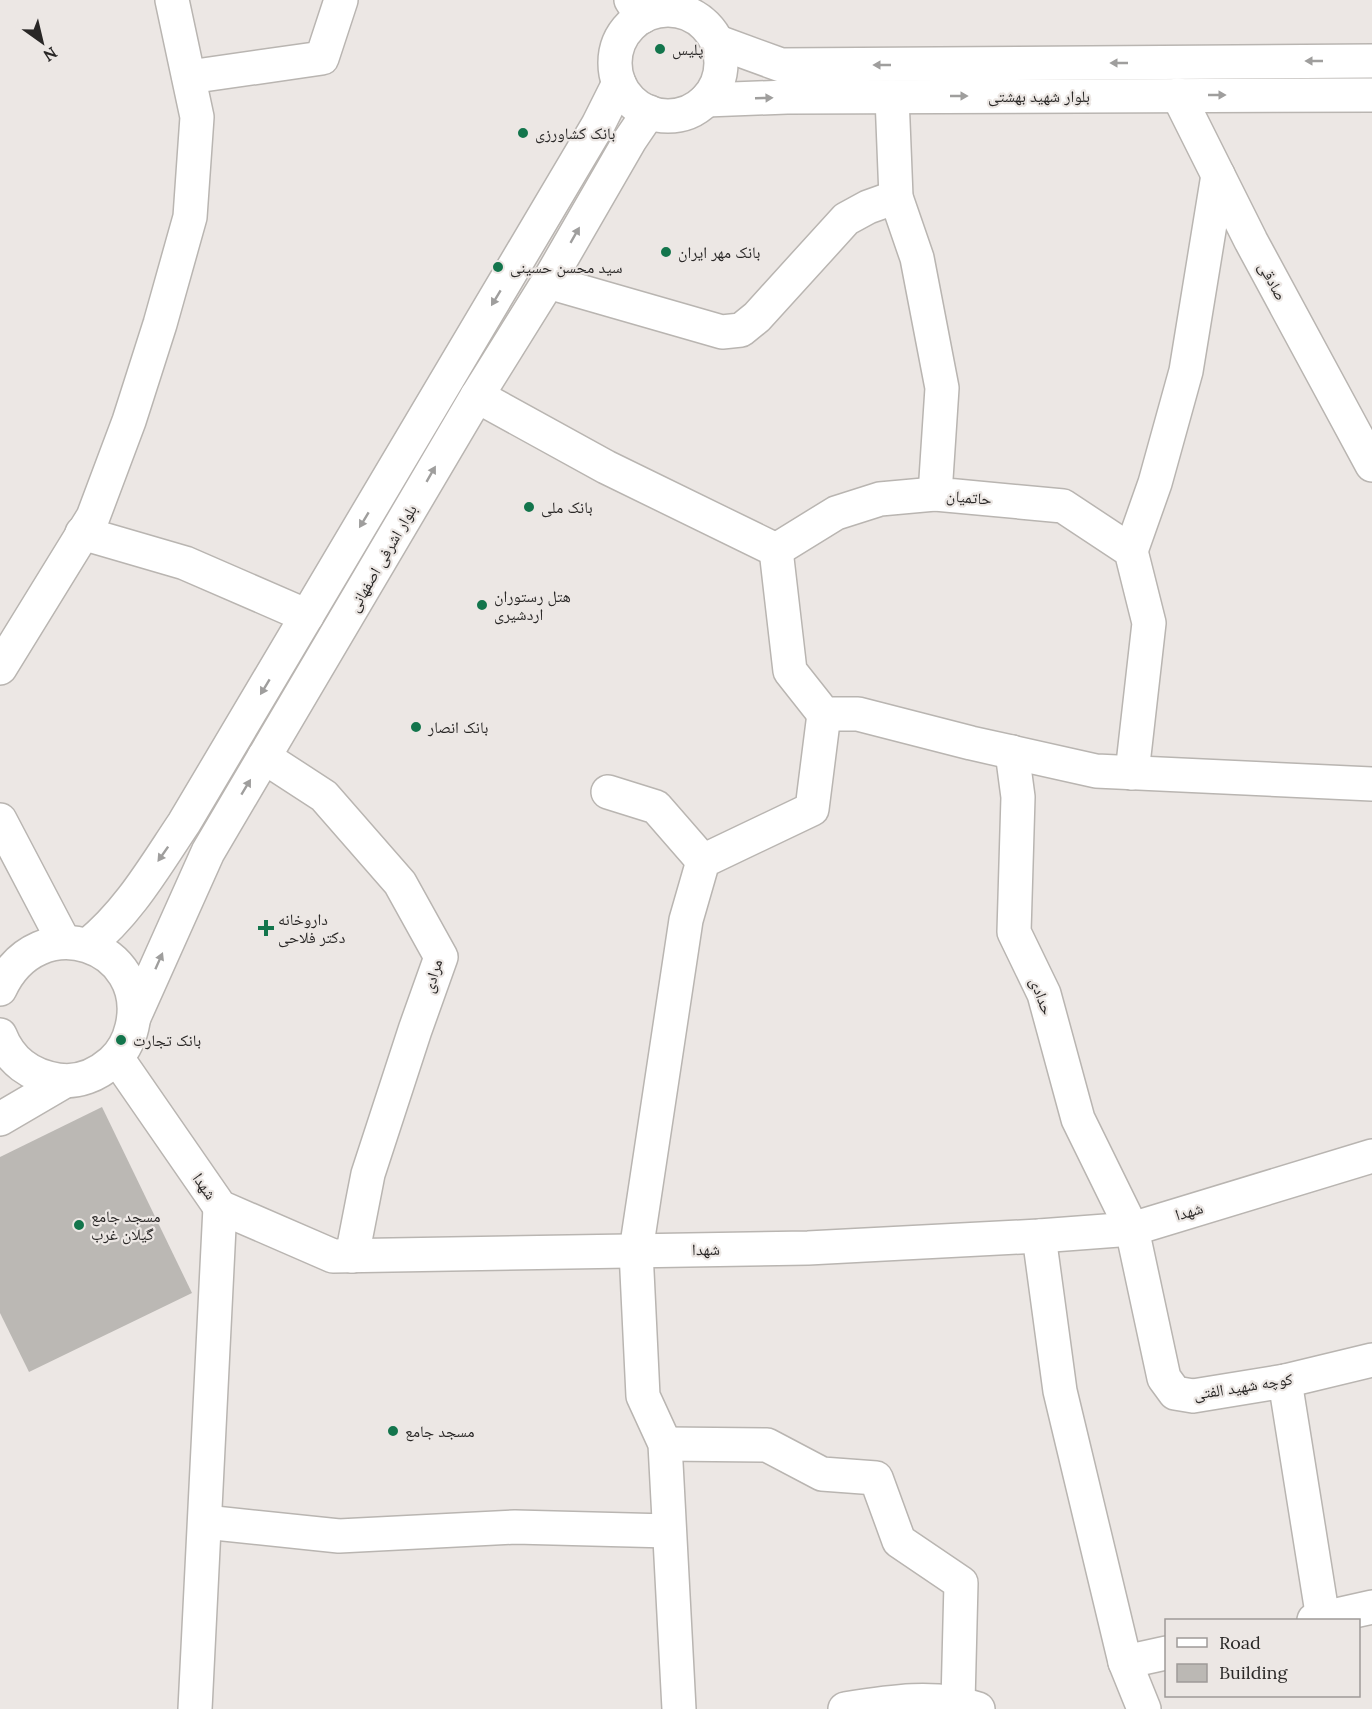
<svg xmlns="http://www.w3.org/2000/svg" width="1372" height="1709" viewBox="0 0 1372 1709" font-family="Lora,'Noto Naskh Arabic',serif">
<style>
.building{fill:#bbb8b4}
.lines{fill:none;stroke-linecap:round;stroke-linejoin:round}
.minor-casing{stroke:#b9b5b1;stroke-width:36}
.major-casing{stroke:#b9b5b1;stroke-width:36}
.minor{stroke:#fff;stroke-width:33}
.major{stroke:#fff;stroke-width:33}
.oneway{fill:#9f9e9d}
.poi-dot{fill:#13754c;stroke:#ece7e4;stroke-width:2}
.labels{text-anchor:middle;stroke-width:4.5;stroke-linejoin:round;paint-order:stroke}
.poi-label{font-size:16px;fill:#292726;stroke:#ece7e4;text-anchor:start}
.street-label{font-size:16px;fill:#292726;stroke:#ece7e4}
</style>
<rect width="100%" height="100%" fill="#ece7e4"/>
<polygon class="building" points="102,1107 192,1293 29,1372 0,1313 0,1157"/>
<g class="lines">
<g class="minor-casing">
<g id="minor">
<polyline points="631,0 642,17"/>
<polyline points="189,77 322,58 341,0"/>
<polyline points="1178,95 1251,241 1372,465"/>
<polyline points="892,97 896,197 917,258 942,388 935,494 1063,506 1131,551 1149,623 1132,773"/>
<polyline points="548,282 722,332 741,330 757,317 846,219 868,207 896,197"/>
<polyline points="477,396 606,467 776,550 790,671 824,714 858,714 971,743 1096,771 1372,784"/>
<polyline points="82,533 185,563 307,616"/>
<polyline points="776,550 836,513 880,499 935,494"/>
<polyline points="1131,551 1155,483 1186,371 1218,175"/>
<polyline points="0,668 93,517 129,421 160,324 190,217 197,117 172,0"/>
<polyline points="1012,752 1018,797 1014,932 1044,994 1078,1119 1132,1229 1164,1378 1175,1393 1193,1396 1285,1381 1372,1360"/>
<polyline points="264,757 324,796 400,883 441,957 415,1030 368,1174 352,1256"/>
<polyline points="608,792 656,807 703,861"/>
<polyline points="0,820 64,942"/>
<polyline points="117,1058 220,1207 333,1256 808,1248 1039,1236 1132,1229 1372,1156"/>
<polyline points="1039,1236 1060,1391 1125,1662 1166,1653"/>
<polyline points="1285,1381 1323,1619"/>
<polyline points="665,1444 767,1445 822,1474 876,1478 899,1541 961,1583 958,1702"/>
<polyline points="205,1522 339,1536 515,1527 669,1531"/>
<polyline points="1314,1620 1372,1607"/>
<polyline points="1125,1662 1144,1709"/>
<polyline points="195,1709 220,1207"/>
<polyline points="679,1709 665,1444 643,1396 636,1251 686,920 703,861 812,809 824,714"/>
<path d="M 845,1709 C 888,1702 936,1694 978,1709"/>
</g>
</g>
<g class="major-casing">
<g id="major">
<circle cx="668" cy="63" r="53"/>
<polyline points="718,42 781,65 1372,61"/>
<polyline points="706,100 787,97 1372,95"/>
<path d="M 88,945 C 129,912 155,866 184,823 L 598,125 L 619,83"/>
<path d="M 0,989 C 39,905 151,946 132,1027 C 129,1040 122,1053 112,1062 C 97,1075 78,1083 58,1080 C 31,1076 10,1061 0,1035"/>
<polyline points="135,1015 208,852 477,396 548,282 630,140 649,112"/>
<polyline points="0,1119 65,1081"/>
</g>
</g>
<use href="#minor" class="minor"/>
<use href="#major" class="major"/>
</g>
<defs><path id="oneway-solid" d="M-6-.8H1V-3.2L6.5 0L1 3.2V.8H-6Z" transform="scale(1.5)"/></defs>
<g class="oneway">
<use href="#oneway-solid" transform="translate(1314 61) rotate(180)"/>
<use href="#oneway-solid" transform="translate(1119 63) rotate(180)"/>
<use href="#oneway-solid" transform="translate(882 65) rotate(180)"/>
<use href="#oneway-solid" transform="translate(1217 95)"/>
<use href="#oneway-solid" transform="translate(959 96)"/>
<use href="#oneway-solid" transform="translate(764 98) rotate(-2)"/>
<use href="#oneway-solid" transform="translate(575 235) rotate(-60)"/>
<use href="#oneway-solid" transform="translate(496 298) rotate(121)"/>
<use href="#oneway-solid" transform="translate(431 474) rotate(-60)"/>
<use href="#oneway-solid" transform="translate(364 520) rotate(121)"/>
<use href="#oneway-solid" transform="translate(265 687) rotate(121)"/>
<use href="#oneway-solid" transform="translate(246 787) rotate(-59)"/>
<use href="#oneway-solid" transform="translate(163 854) rotate(125)"/>
<use href="#oneway-solid" transform="translate(159 961) rotate(-66)"/>
</g>
<g class="poi-dot">
<circle cx="660" cy="49" r="6"/>
<circle cx="523" cy="133" r="6"/>
<circle cx="666" cy="252" r="6"/>
<circle cx="498" cy="267" r="6"/>
<circle cx="529" cy="507" r="6"/>
<circle cx="482" cy="605" r="6"/>
<circle cx="416" cy="727" r="6"/>
<path d="M263 919h6v6h6v6h-6v6h-6v-6h-6v-6h6z"/>
<circle cx="121" cy="1040" r="6"/>
<circle cx="79" cy="1225" r="6"/>
<circle cx="393" cy="1431" r="6"/>
</g>
<g class="labels">
<g class="poi-label">
<text x="672" y="55">پلیس</text>
<text x="535" y="139">بانک کشاورزی</text>
<text x="678" y="258">بانک مهر ایران</text>
<text x="510" y="273">سید محسن حسینی</text>
<text x="541" y="513">بانک ملی</text>
<text x="494" y="602">هتل رستوران<tspan x="494" dy="18">اردشیری</tspan></text>
<text x="428" y="733">بانک انصار</text>
<text x="278" y="925">داروخانه<tspan x="278" dy="18">دکتر فلاحی</tspan></text>
<text x="133" y="1046">بانک تجارت</text>
<text x="91" y="1222">مسجد جامع<tspan x="91" dy="18">گیلان غرب</tspan></text>
<text x="405" y="1437">مسجد جامع</text>
</g>
<g class="street-label">
<text x="1039" y="102">بلوار شهید بهشتی</text>
<text transform="translate(1273 281) rotate(62)" y="6">صادقی</text>
<text transform="translate(969 497) rotate(5)" y="6">حاتمیان</text>
<text transform="translate(382 558) rotate(-60)" y="6">بلوار اشرفی اصفهانی</text>
<text transform="translate(432 976) rotate(-74)" y="6">مرادی</text>
<text transform="translate(1042 996) rotate(70)" y="6">حدادی</text>
<text transform="translate(205 1186) rotate(55)" y="6">شهدا</text>
<text transform="translate(1189 1211) rotate(-17)" y="6">شهدا</text>
<text transform="translate(706 1249) rotate(-1)" y="6">شهدا</text>
<text transform="translate(1243 1386) rotate(-9)" y="6">کوچه شهید الفتی</text>
</g>
</g>
<rect x="1165" y="1619" width="195" height="78" fill="#ece7e4" stroke="#9e9a98" stroke-width="1.5"/>
<rect x="1177" y="1638" width="30" height="9" fill="#ffffff" stroke="#9e9a98" stroke-width="1.5"/>
<text x="1219" y="1649" font-size="18" fill="#292726">Road</text>
<rect x="1177" y="1664" width="30" height="18" fill="#bbb8b4" stroke="#9e9a98" stroke-width="1.5"/>
<text x="1219" y="1679" font-size="18" fill="#292726">Building</text>
<g transform="translate(42 42) rotate(146)" stroke="#ece7e4" stroke-width="4.5" paint-order="stroke">
<path d="M0-4.5L10 22L0 15L-10 22Z" fill="#292726"/>
<text y="-9" font-size="16" font-weight="bold" text-anchor="middle" fill="#292726">N</text>
</g>
</svg>
